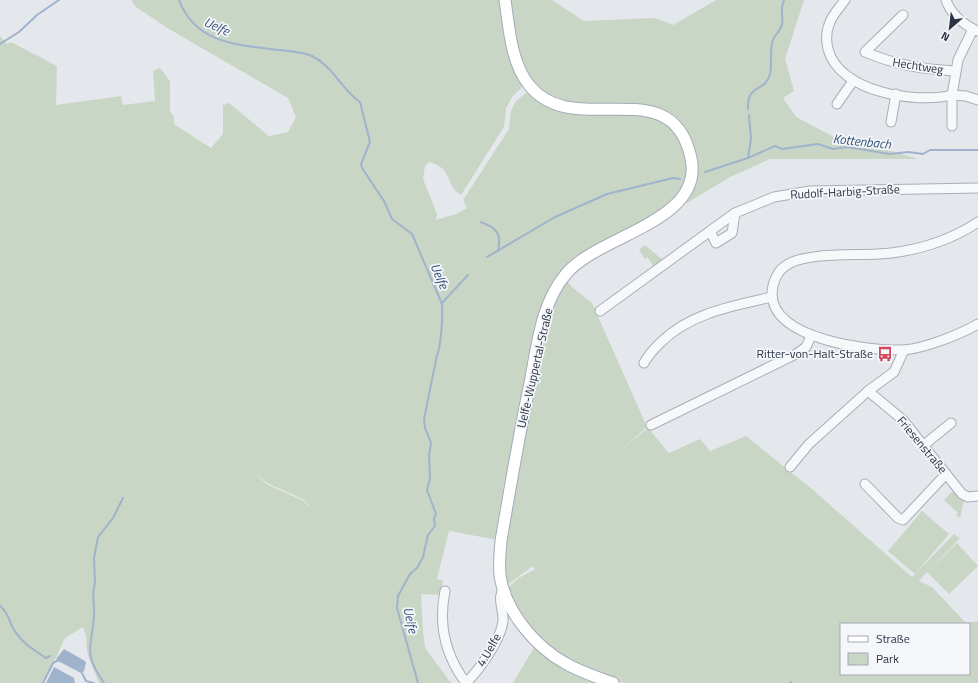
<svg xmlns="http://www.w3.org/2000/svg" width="978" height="683" viewBox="0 0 978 683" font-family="'Titillium Web',sans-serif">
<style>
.green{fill:#c9d6c5;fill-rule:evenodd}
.water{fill:#9fb4cc}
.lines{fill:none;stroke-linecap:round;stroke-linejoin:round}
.stream{stroke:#9fb4cc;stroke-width:2}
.minor-casing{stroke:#a9aeb7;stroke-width:11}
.major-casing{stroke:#a3abb8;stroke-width:13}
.minor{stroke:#f7f8fa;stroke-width:9}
.major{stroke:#fff;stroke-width:11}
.labels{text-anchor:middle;stroke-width:3.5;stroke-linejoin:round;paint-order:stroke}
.street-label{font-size:12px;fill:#2b3445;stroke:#f4f6f9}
.poi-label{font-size:12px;fill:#2b3445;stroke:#f4f6f9;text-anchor:end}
.water-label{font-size:13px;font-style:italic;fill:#34527a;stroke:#f4f6f9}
</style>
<rect width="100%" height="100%" fill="#e4e7ec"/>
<g class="green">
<path d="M 131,0 L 500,0 L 522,82 L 521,88 L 512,97 L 506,108 L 504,127 L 461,195 C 444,185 454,168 429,162 L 425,166 L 423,179 L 437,214 L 436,220 L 456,214 L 467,208 L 463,200 L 509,129 L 511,111 L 516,101 L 526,93 L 532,94 L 541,103 L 553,108 L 570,113 L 584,115 L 637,113 L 661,121 L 677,135 L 686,159 L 688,170 L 684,187 L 672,206 L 630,229 L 554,288 L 498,540 L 449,531 L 437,579 L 443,580 L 441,595 L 421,594 L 423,631 L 425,648 L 451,683 L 99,683 L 87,652 L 86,636 L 83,627 L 65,638 L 44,683 L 0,683 L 0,36 L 7,44 L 11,42 L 57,66 L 56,105 L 121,96 L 123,105 L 155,101 L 153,71 L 160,68 L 170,81 L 170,111 L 174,117 L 174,124 L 211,148 L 223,134 L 223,105 L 229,103 L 269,136 L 288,132 L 296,117 L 288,98 L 169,29 L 136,7 ZM 254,473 L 269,484 L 303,499 L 313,510 L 302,500 L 268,485 Z"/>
<polygon points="510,0 552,0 584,21 655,18 673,25 716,0 804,0 785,59 794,91 783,98 796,117 834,137 864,143 918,159 770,159 730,177 682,206 688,196 694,175 668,117 583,108 540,92 521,65"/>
<polygon points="645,245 664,261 654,267 647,257 645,259 639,250"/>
<path d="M 565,279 L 573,288 L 592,303 L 647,427 L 622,449 L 648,428 L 669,453 L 700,439 L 710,451 L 746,436 L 813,490 L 912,577 L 915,574 L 888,551 L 922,511 L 949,534 L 916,573 L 954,534 L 960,538 L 929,571 L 957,543 L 978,566 L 949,594 L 927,572 L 919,581 L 932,587 L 966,623 L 978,621 L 978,683 L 624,683 C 601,675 566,663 548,647 C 530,631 517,610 507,589 L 517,579 L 535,569 L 533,566 L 507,585 L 503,564 L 544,329 ZM 841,624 L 969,624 L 969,674 L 841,674 Z"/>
<polygon points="953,491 964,501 960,518 956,515 958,513 944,500"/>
<polygon points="536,644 606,683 513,683"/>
</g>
<g class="water">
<polygon points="64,649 85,661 86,663 84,671 81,673 58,661 56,659"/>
<polygon points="54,667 74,678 75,683 46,683"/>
</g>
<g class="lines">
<g class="stream">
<path d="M 179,0 C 195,44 239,45 279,50 C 289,51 303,52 312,56 C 333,66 341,89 360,102 L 370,142 L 361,164 L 362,168 L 384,201 L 392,219 L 412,234 L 442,304 C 443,313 441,347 437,355 L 424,419 L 425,428 L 431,443 L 429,456 L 430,479 L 427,490 L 436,514 L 434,518 L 435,526 L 428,535 L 423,557 L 417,568 L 410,574 L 398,596 L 397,608 L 418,683"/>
<polyline points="0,44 19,32 37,15 59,0"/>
<path d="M 748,109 C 747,83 765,93 770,74 C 772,65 770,53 772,43 C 773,36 781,31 782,24 C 784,14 779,12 784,0"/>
<polyline points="748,158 775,146 782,149 818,144 833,149 847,147 890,154 908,152 923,154 930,150 978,150"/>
<polyline points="705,172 748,158 751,139 749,115"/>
<path d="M 481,222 C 497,228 502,234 498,251"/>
<polyline points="487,257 555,217 607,194 673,178 680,179"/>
<polyline points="442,303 468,275"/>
<path d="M 0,606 C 9,613 9,622 14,630 C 22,643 34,650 46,658 L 50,656"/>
<polyline points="81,671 86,681 94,683"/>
<polyline points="43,683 53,663 59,660"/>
<path d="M 104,683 C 82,652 92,648 94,615 C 95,604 91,594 95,584 L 94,558 L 98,537 L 113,518 L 123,498"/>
<polyline points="791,683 791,682"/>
</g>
<g class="minor-casing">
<g id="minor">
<path d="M 845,0 C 840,7 833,14 830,22 C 826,31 826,41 828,49 C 839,92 915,104 952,95 L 958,60 L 973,29"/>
<path d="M 946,0 C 951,15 963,24 977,31"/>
<path d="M 903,15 L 865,52 C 896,65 921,69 955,71"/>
<polyline points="837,104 853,81"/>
<polyline points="891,122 896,94"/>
<polyline points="952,126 952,95 966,96 978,100"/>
<path d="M 978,222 C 951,240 923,249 891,253 C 864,257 804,250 784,267 C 777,272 772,284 772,294 C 773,340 869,351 904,350 C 925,348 959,335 978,324"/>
<polyline points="710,231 735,213"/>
<polyline points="600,311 706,234 710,231 716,243 732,233 735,213 774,197 810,191 978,188"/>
<polyline points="904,350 894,372 868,391 903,420 962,494 968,497 978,496"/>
<path d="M 644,363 C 648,355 654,349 660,343 C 690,313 732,306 772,297"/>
<polyline points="651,425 798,353 806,347 811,336"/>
<polyline points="924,445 951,423"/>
<polyline points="790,467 809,444 868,391"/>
<polyline points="865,484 898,518 903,520 946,474"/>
<path d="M 445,591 C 438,625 445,655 466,683"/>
<path d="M 466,683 C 479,670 501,640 503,621 C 504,611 497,599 503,590"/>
</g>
</g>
<g class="major-casing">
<path id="major" d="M 505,0 C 509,27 511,63 529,85 C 574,142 672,68 691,158 C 705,222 598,235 566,274 C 541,303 537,347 530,383 C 519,435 510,488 501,541 C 500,554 498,568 501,581 C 508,614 536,647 565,663 C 580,672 597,677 613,683"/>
</g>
<use href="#minor" class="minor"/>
<use href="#major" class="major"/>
</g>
<defs>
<g id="bus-bare" transform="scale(1.2)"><path d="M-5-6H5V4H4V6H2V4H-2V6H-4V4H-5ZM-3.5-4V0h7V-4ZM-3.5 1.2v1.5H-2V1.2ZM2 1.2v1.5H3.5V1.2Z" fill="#d1495b" stroke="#f4f6f9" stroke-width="2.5" paint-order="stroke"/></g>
</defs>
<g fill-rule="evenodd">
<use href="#bus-bare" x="885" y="354"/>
</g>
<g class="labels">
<g class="street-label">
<text transform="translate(918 66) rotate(9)" y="4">Hechtweg</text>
<text transform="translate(845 192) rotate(-3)" y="4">Rudolf-Harbig-Straße</text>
<text transform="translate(535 368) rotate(-77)" y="4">Uelfe-Wuppertal-Straße</text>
<text transform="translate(922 445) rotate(50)" y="4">Friesenstraße</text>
<text transform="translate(489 650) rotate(-60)" y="4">4.Uelfe</text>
</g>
<g class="poi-label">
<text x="873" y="358">Ritter-von-Halt-Straße</text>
</g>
<g class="water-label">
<text transform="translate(217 26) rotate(24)" y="5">Uelfe</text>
<text transform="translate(862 141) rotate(6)" y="5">Kottenbach</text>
<text transform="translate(440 276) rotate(67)" y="5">Uelfe</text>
<text transform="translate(411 620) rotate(77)" y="5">Uelfe</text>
</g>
</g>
<rect x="840" y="623" width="130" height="52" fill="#f4f6f9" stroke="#a4a8b1"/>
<rect x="848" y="636" width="20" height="6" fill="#ffffff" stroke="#a4a8b1"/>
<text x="876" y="643" font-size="12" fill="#2b3445">Straße</text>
<rect x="848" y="653" width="20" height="12" fill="#c9d6c5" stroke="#a4a8b1"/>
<text x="876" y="663" font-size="12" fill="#2b3445">Park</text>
<g transform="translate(950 28) rotate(208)" stroke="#f4f6f9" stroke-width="3" paint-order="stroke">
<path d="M0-3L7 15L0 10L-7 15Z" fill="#2b3445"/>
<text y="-6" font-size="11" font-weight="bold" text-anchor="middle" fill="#2b3445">N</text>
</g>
</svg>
